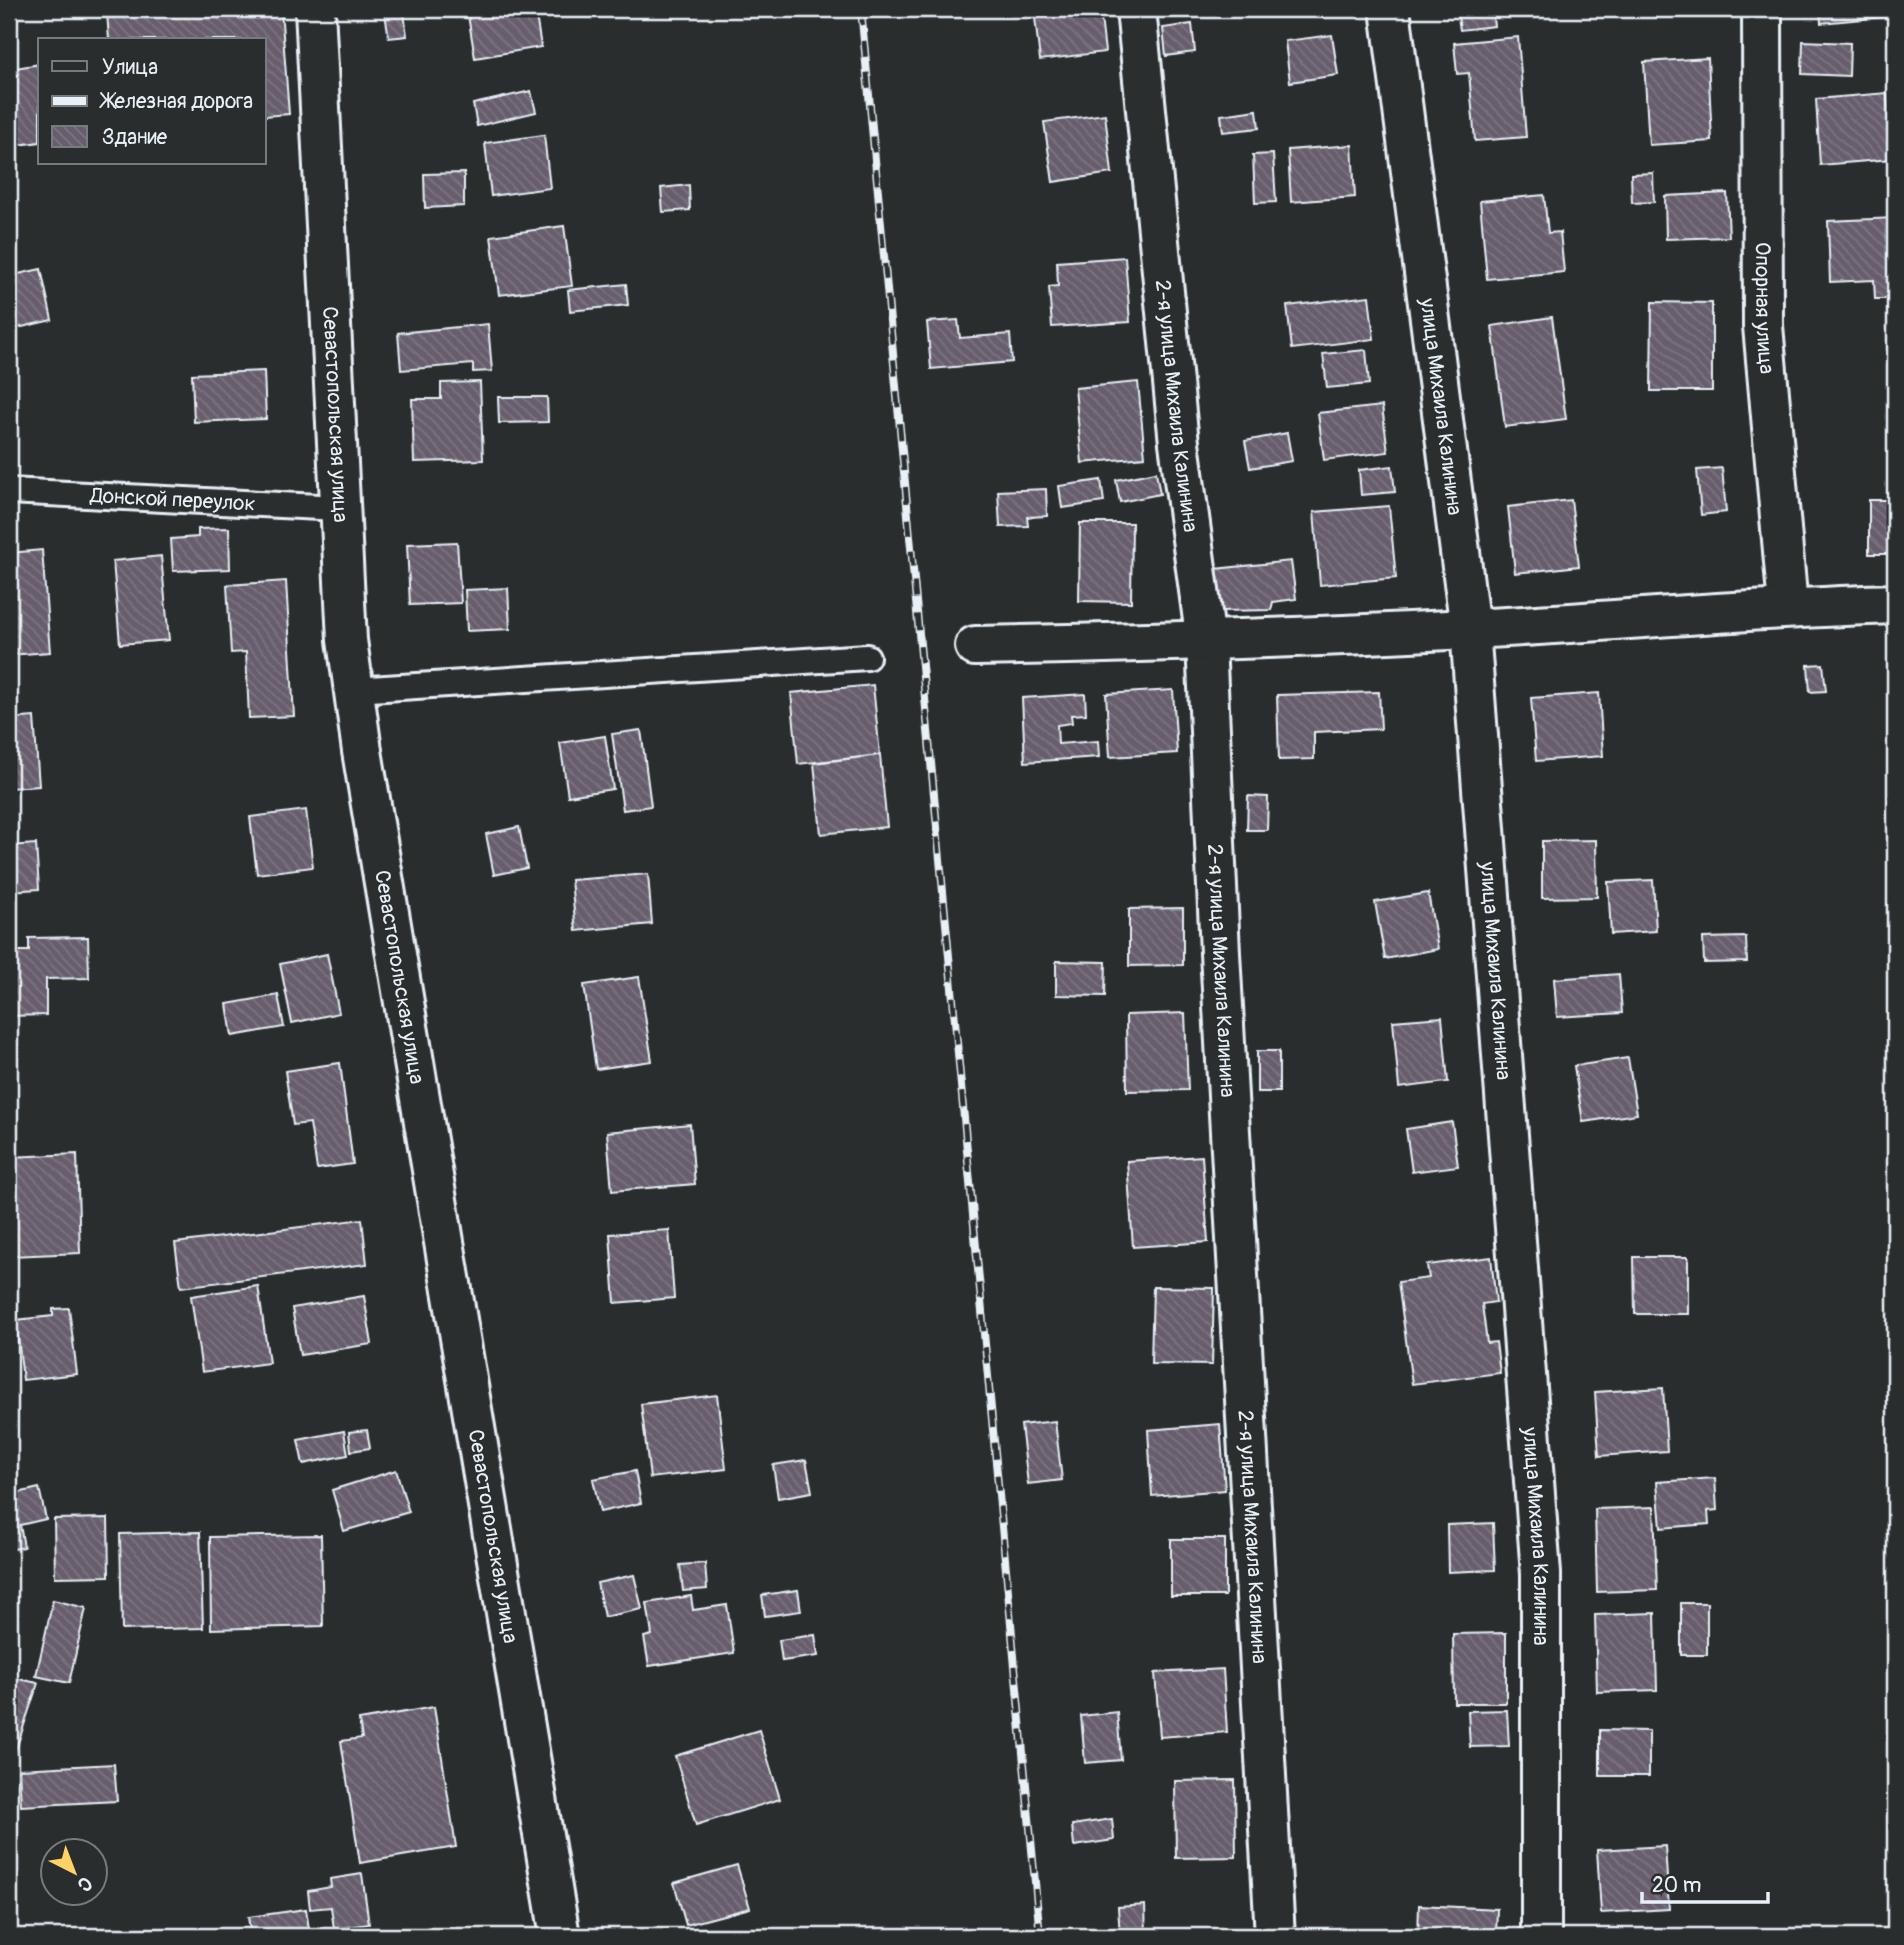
<svg xmlns="http://www.w3.org/2000/svg" width="1904" height="1945" viewBox="0 0 1904 1945" font-family="Pangolin,sans-serif">
<style>
.building{fill:url(#building-back-hatch);stroke:#e8f1f8;stroke-width:2}
.lines{fill:none;stroke-linecap:round;stroke-linejoin:round}
.service-casing{stroke:#e8f1f8;stroke-width:30}
.minor-casing{stroke:#e8f1f8;stroke-width:44}
.tertiary-casing{stroke:#e8f1f8;stroke-width:44}
.service{stroke:#2a2d2e;stroke-width:24}
.minor{stroke:#2a2d2e;stroke-width:38}
.tertiary{stroke:#2a2d2e;stroke-width:38}
.rail-casing{stroke:#e8f1f8;stroke-width:8}
.rail{stroke:#2a2d2e;stroke-width:5;stroke-dasharray:16;stroke-linecap:butt}
.labels{text-anchor:middle;stroke-width:7;stroke-linejoin:round;paint-order:stroke}
.street-label{font-size:21px;fill:#e8f1f8;stroke:#2a2d2e}
</style>
<defs>
<pattern id="building-back-hatch" width="6" height="6" patternUnits="userSpaceOnUse" patternTransform="scale(1.75)"><rect width="6" height="6" fill="#675d6c"/><path d="M-1 5l2 2M0 0l6 6M5-1l2 2" fill="none" stroke="#7d7582"/></pattern>
</defs>
<rect width="100%" height="100%" fill="#2a2d2e"/>
<filter id="ink" filterUnits="userSpaceOnUse"><feTurbulence type="fractalNoise" baseFrequency=".0143" numOctaves="2"/><feDisplacementMap in="SourceGraphic" scale="14" xChannelSelector="R" yChannelSelector="G"/><feConvolveMatrix kernelMatrix="1 2 1 2 8 2 1 2 1" color-interpolation-filters="sRGB"/></filter>
<g filter="url(#ink)">
<g class="building">
<polygon points="147,9 281,9 289,114 264,116 264,40 109,40 107,12"/>
<polygon points="467,9 535,9 541,47 475,58"/>
<polygon points="1034,9 1100,9 1105,52 1040,60"/>
<polygon points="1492,9 1494,26 1460,30 1457,10"/>
<polygon points="1820,9 1895,9 1895,16 1821,23"/>
<polygon points="404,12 407,36 389,38 385,14"/>
<polygon points="1192,24 1195,52 1166,56 1163,28"/>
<polygon points="1332,35 1338,75 1290,82 1285,41"/>
<polygon points="1518,37 1526,137 1475,141 1469,73 1457,74 1454,43"/>
<polygon points="1803,41 1850,43 1849,76 1802,74"/>
<polygon points="1708,58 1712,141 1649,145 1644,62"/>
<polygon points="40,64 40,142 9,146 9,69"/>
<polygon points="531,91 536,112 477,126 473,104"/>
<polygon points="1887,93 1892,159 1820,165 1816,99"/>
<polygon points="1257,110 1259,128 1223,132 1221,115"/>
<polygon points="1105,114 1112,173 1053,182 1044,122"/>
<polygon points="544,135 550,188 491,196 485,143"/>
<polygon points="1352,145 1355,197 1291,202 1288,150"/>
<polygon points="1273,154 1276,202 1255,203 1253,155"/>
<polygon points="464,173 464,206 425,208 424,174"/>
<polygon points="1653,173 1654,202 1632,203 1631,174"/>
<polygon points="689,185 690,210 663,212 661,188"/>
<polygon points="1727,193 1729,237 1666,239 1665,196"/>
<polygon points="1544,195 1548,233 1560,232 1564,272 1487,279 1480,201"/>
<polygon points="1895,218 1895,299 1875,299 1874,280 1830,282 1828,221"/>
<polygon points="564,226 572,286 499,295 491,236"/>
<polygon points="1125,257 1130,322 1052,327 1049,287 1058,286 1057,262"/>
<polygon points="41,269 52,320 9,330 9,276"/>
<polygon points="626,284 628,305 570,311 568,290"/>
<polygon points="1369,296 1374,339 1292,349 1287,306"/>
<polygon points="1652,302 1712,303 1712,391 1651,391"/>
<polygon points="1552,317 1566,419 1505,427 1492,326"/>
<polygon points="958,320 960,338 1010,334 1012,362 931,369 927,322"/>
<polygon points="488,324 492,371 473,372 473,364 401,370 398,333"/>
<polygon points="1366,350 1369,384 1327,388 1323,354"/>
<polygon points="264,371 266,419 194,422 192,374"/>
<polygon points="480,382 483,460 414,462 412,399 441,399 441,383"/>
<polygon points="1138,382 1145,457 1082,463 1075,388"/>
<polygon points="498,397 547,397 548,422 499,423"/>
<polygon points="1382,406 1388,452 1324,460 1318,413"/>
<polygon points="1287,433 1292,461 1250,468 1245,441"/>
<polygon points="1392,466 1395,492 1361,495 1359,470"/>
<polygon points="1722,468 1726,512 1701,515 1697,470"/>
<polygon points="1156,472 1160,494 1120,502 1116,480"/>
<polygon points="1101,480 1104,502 1062,508 1059,486"/>
<polygon points="1046,489 1047,516 1027,517 1028,526 1000,527 998,491"/>
<polygon points="1571,500 1579,566 1515,573 1508,507"/>
<rect x="1869" y="500" width="26" height="54"/>
<polygon points="1389,506 1396,578 1320,585 1314,512"/>
<polygon points="1080,523 1132,523 1131,602 1079,601"/>
<polygon points="229,528 230,569 173,571 171,539 198,537 198,529"/>
<polygon points="457,542 461,603 410,605 407,544"/>
<polygon points="42,550 50,652 9,655 9,553"/>
<polygon points="161,556 169,640 120,644 113,561"/>
<polygon points="1291,561 1296,599 1273,602 1271,610 1220,611 1215,569"/>
<polygon points="286,581 294,716 249,718 246,652 231,653 227,585"/>
<polygon points="508,588 510,629 467,631 465,590"/>
<polygon points="1823,664 1826,691 1810,692 1808,665"/>
<polygon points="873,685 880,755 798,764 791,693"/>
<polygon points="1173,690 1177,753 1110,757 1106,694"/>
<polygon points="1379,692 1381,729 1314,732 1314,759 1279,760 1277,695"/>
<polygon points="1599,693 1603,756 1536,761 1531,698"/>
<polygon points="1085,694 1086,714 1071,715 1072,723 1057,725 1058,744 1098,741 1099,757 1025,762 1022,698"/>
<polygon points="34,717 39,786 9,788 9,719"/>
<polygon points="641,730 651,806 623,810 612,734"/>
<polygon points="605,736 613,789 568,796 560,743"/>
<polygon points="880,755 887,827 821,834 814,763"/>
<polygon points="1248,796 1268,797 1267,830 1247,830"/>
<polygon points="306,810 313,867 257,874 250,817"/>
<polygon points="519,827 527,868 494,875 486,834"/>
<polygon points="1596,840 1597,897 1542,898 1542,841"/>
<polygon points="36,844 39,889 9,891 9,846"/>
<polygon points="648,874 652,924 576,931 571,880"/>
<polygon points="1653,880 1656,931 1611,934 1608,882"/>
<polygon points="1428,893 1438,949 1385,959 1375,902"/>
<polygon points="1183,908 1183,965 1129,966 1129,909"/>
<polygon points="88,937 89,978 46,979 46,1015 9,1016 9,951 29,951 29,938"/>
<polygon points="1746,937 1747,962 1704,963 1703,938"/>
<polygon points="327,954 339,1013 292,1023 280,964"/>
<polygon points="1056,961 1106,962 1105,996 1056,995"/>
<polygon points="1619,974 1622,1013 1557,1017 1554,979"/>
<polygon points="639,977 652,1061 596,1069 584,985"/>
<polygon points="278,995 284,1027 232,1036 227,1004"/>
<polygon points="1185,1013 1188,1090 1127,1091 1126,1015"/>
<polygon points="1442,1017 1448,1082 1399,1088 1393,1021"/>
<rect x="1257" y="1051" width="22" height="41"/>
<polygon points="1628,1058 1637,1114 1583,1122 1574,1066"/>
<polygon points="340,1063 353,1164 317,1169 310,1123 293,1125 285,1071"/>
<polygon points="1452,1122 1458,1166 1412,1172 1406,1129"/>
<polygon points="690,1124 695,1184 612,1191 607,1132"/>
<polygon points="77,1154 80,1253 11,1256 9,1157"/>
<polygon points="1202,1156 1208,1242 1133,1247 1127,1161"/>
<polygon points="362,1219 367,1264 181,1287 175,1243"/>
<polygon points="669,1230 674,1298 615,1303 610,1234"/>
<polygon points="1491,1257 1496,1302 1482,1304 1487,1343 1496,1342 1500,1373 1412,1384 1398,1282 1429,1278 1427,1265"/>
<polygon points="1634,1257 1688,1257 1688,1314 1635,1314"/>
<polygon points="258,1286 269,1363 202,1372 191,1296"/>
<polygon points="1153,1287 1214,1288 1212,1365 1151,1364"/>
<polygon points="364,1296 372,1344 300,1355 292,1308"/>
<polygon points="69,1308 77,1374 23,1380 16,1320 53,1316 53,1309"/>
<polygon points="1663,1388 1667,1451 1599,1456 1595,1392"/>
<polygon points="717,1395 726,1469 650,1478 641,1404"/>
<polygon points="1055,1421 1062,1480 1028,1484 1021,1425"/>
<polygon points="1220,1424 1225,1490 1152,1496 1148,1430"/>
<polygon points="367,1430 370,1448 351,1451 349,1432"/>
<polygon points="344,1431 348,1455 303,1464 298,1440"/>
<polygon points="806,1460 812,1492 778,1498 773,1465"/>
<polygon points="396,1470 409,1512 344,1531 332,1490"/>
<polygon points="635,1471 641,1503 600,1512 593,1479"/>
<polygon points="1715,1478 1717,1510 1708,1511 1709,1524 1661,1528 1657,1482"/>
<polygon points="39,1488 46,1519 20,1525 24,1547 9,1550 9,1495"/>
<polygon points="1654,1507 1657,1590 1597,1592 1595,1509"/>
<polygon points="108,1518 109,1576 55,1577 54,1519"/>
<polygon points="1493,1523 1495,1570 1448,1572 1447,1525"/>
<polygon points="200,1532 203,1628 122,1630 120,1534"/>
<polygon points="321,1535 323,1626 211,1629 210,1537"/>
<rect x="1171" y="1539" width="54" height="57"/>
<polygon points="705,1563 707,1589 683,1591 680,1565"/>
<polygon points="634,1575 642,1609 604,1617 597,1583"/>
<polygon points="798,1590 801,1611 765,1616 762,1595"/>
<polygon points="691,1596 693,1610 727,1605 734,1653 649,1666 644,1637 652,1635 647,1603"/>
<polygon points="53,1600 86,1608 69,1683 36,1676"/>
<rect x="1681" y="1603" width="26" height="52"/>
<polygon points="1655,1613 1657,1690 1597,1692 1595,1615"/>
<polygon points="1506,1633 1506,1703 1454,1703 1453,1634"/>
<polygon points="815,1635 818,1656 782,1661 779,1640"/>
<polygon points="1223,1669 1227,1732 1160,1737 1155,1673"/>
<polygon points="9,1677 38,1683 11,1764 9,1764"/>
<polygon points="434,1707 456,1847 360,1863 341,1741 362,1738 359,1720"/>
<polygon points="1507,1710 1509,1746 1470,1747 1468,1711"/>
<polygon points="1117,1712 1121,1760 1085,1763 1081,1716"/>
<polygon points="759,1730 780,1799 696,1825 675,1756"/>
<polygon points="1600,1730 1649,1731 1649,1776 1600,1776"/>
<polygon points="114,1764 117,1801 21,1806 19,1769"/>
<polygon points="1235,1780 1236,1857 1176,1858 1175,1781"/>
<polygon points="1112,1819 1114,1840 1074,1846 1072,1825"/>
<polygon points="1665,1846 1669,1909 1601,1913 1597,1850"/>
<polygon points="737,1865 750,1908 686,1925 674,1883"/>
<polygon points="362,1874 369,1924 334,1929 331,1907 310,1909 308,1891 331,1887 330,1879"/>
<polygon points="1145,1905 1146,1936 1120,1936 1118,1907"/>
<polygon points="1419,1905 1497,1909 1496,1936 1418,1936"/>
<polygon points="306,1909 310,1936 251,1936 248,1917"/>
</g>
<g class="lines">
<g class="service-casing">
<g id="service">
<path id="s1" d="M 9,491 L 339,508"/>
<polyline points="354,690 867,657"/>
</g>
</g>
<g class="minor-casing">
<g id="minor">
<path id="s2" d="M 1136,9 L 1179,443 L 1206,642 L 1220,953 L 1275,1936"/>
<path id="s3" d="M 1390,9 L 1470,629 L 1541,1574 L 1541,1936"/>
<path id="s4" d="M 1762,9 L 1763,326 L 1788,607"/>
<path d="M 975,646 C 1139,643 1303,638 1467,629 C 1610,622 1752,608 1895,604"/>
</g>
</g>
<g class="tertiary-casing">
<g id="tertiary">
<path id="s5" d="M 315,9 L 347,640 L 362,751 L 560,1936"/>
</g>
</g>
<use href="#service" class="service"/>
<use href="#minor" class="minor"/>
<use href="#tertiary" class="tertiary"/>
<g class="rail-casing">
<polyline id="rail" points="861,9 1040,1936"/>
</g>
<use href="#rail" class="rail"/>
</g>
</g>
<g class="labels">
<g class="street-label">
<text dy="7" stroke="none"><textPath href="#s4" startOffset="299">Опорная улица</textPath></text>
<text dy="7" stroke="none"><textPath href="#s2" startOffset="399">2-я улица Михаила Калинина</textPath></text>
<text dy="7" stroke="none"><textPath href="#s3" startOffset="401">улица Михаила Калинина</textPath></text>
<text dy="7" stroke="none"><textPath href="#s5" startOffset="406">Севастопольская улица</textPath></text>
<text dy="7" stroke="none"><textPath href="#s1" startOffset="164">Донской переулок</textPath></text>
<text dy="7" stroke="none"><textPath href="#s3" startOffset="968">улица Михаила Калинина</textPath></text>
<text dy="7" stroke="none"><textPath href="#s2" startOffset="966">2-я улица Михаила Калинина</textPath></text>
<text dy="7" stroke="none"><textPath href="#s5" startOffset="973">Севастопольская улица</textPath></text>
<text dy="7" stroke="none"><textPath href="#s5" startOffset="1540">Севастопольская улица</textPath></text>
<text dy="7" stroke="none"><textPath href="#s3" startOffset="1535">улица Михаила Калинина</textPath></text>
<text dy="7" stroke="none"><textPath href="#s2" startOffset="1533">2-я улица Михаила Калинина</textPath></text>
</g>
</g>
<rect width="1904" height="1945" fill="none" stroke="#2a2d2e" stroke-width="35"/>
<rect x="18" y="18" width="1869" height="1910" fill="none" stroke="#e8f1f8" stroke-width="2.5" filter="url(#ink)"/>
<rect x="38" y="38" width="228" height="126" fill="#2a2d2e" stroke="#767b7f" stroke-width="2"/>
<rect x="52" y="61" width="35" height="10" fill="#2a2d2e" stroke="#767b7f" stroke-width="2"/>
<text x="102" y="74" font-size="21" fill="#e8f1f8">Улица</text>
<rect x="52" y="96" width="35" height="10" fill="#e8f1f8" stroke="#767b7f" stroke-width="2"/>
<text x="102" y="108" font-size="21" fill="#e8f1f8">Железная дорога</text>
<rect x="52" y="126" width="35" height="21" fill="url(#building-back-hatch)" stroke="#767b7f" stroke-width="2"/>
<text x="102" y="144" font-size="21" fill="#e8f1f8">Здание</text>
<g transform="translate(74 1872) rotate(138)"><circle r="33" fill="#2a2d2e" stroke="#767b7f" stroke-width="2"/>
<path d="M0-5L12 26L0 18L-12 26Z" fill="#ffd166"/>
<text y="-10" font-size="19" font-weight="bold" text-anchor="middle" fill="#e8f1f8">С</text>
</g>
<path d="M1642 1892v10h126v-10" fill="none" stroke="#e8f1f8" stroke-width="3.5"/>
<text x="1652" y="1892" font-size="21" fill="#e8f1f8" stroke="#2a2d2e" stroke-width="5" paint-order="stroke">20 m</text>
</svg>
